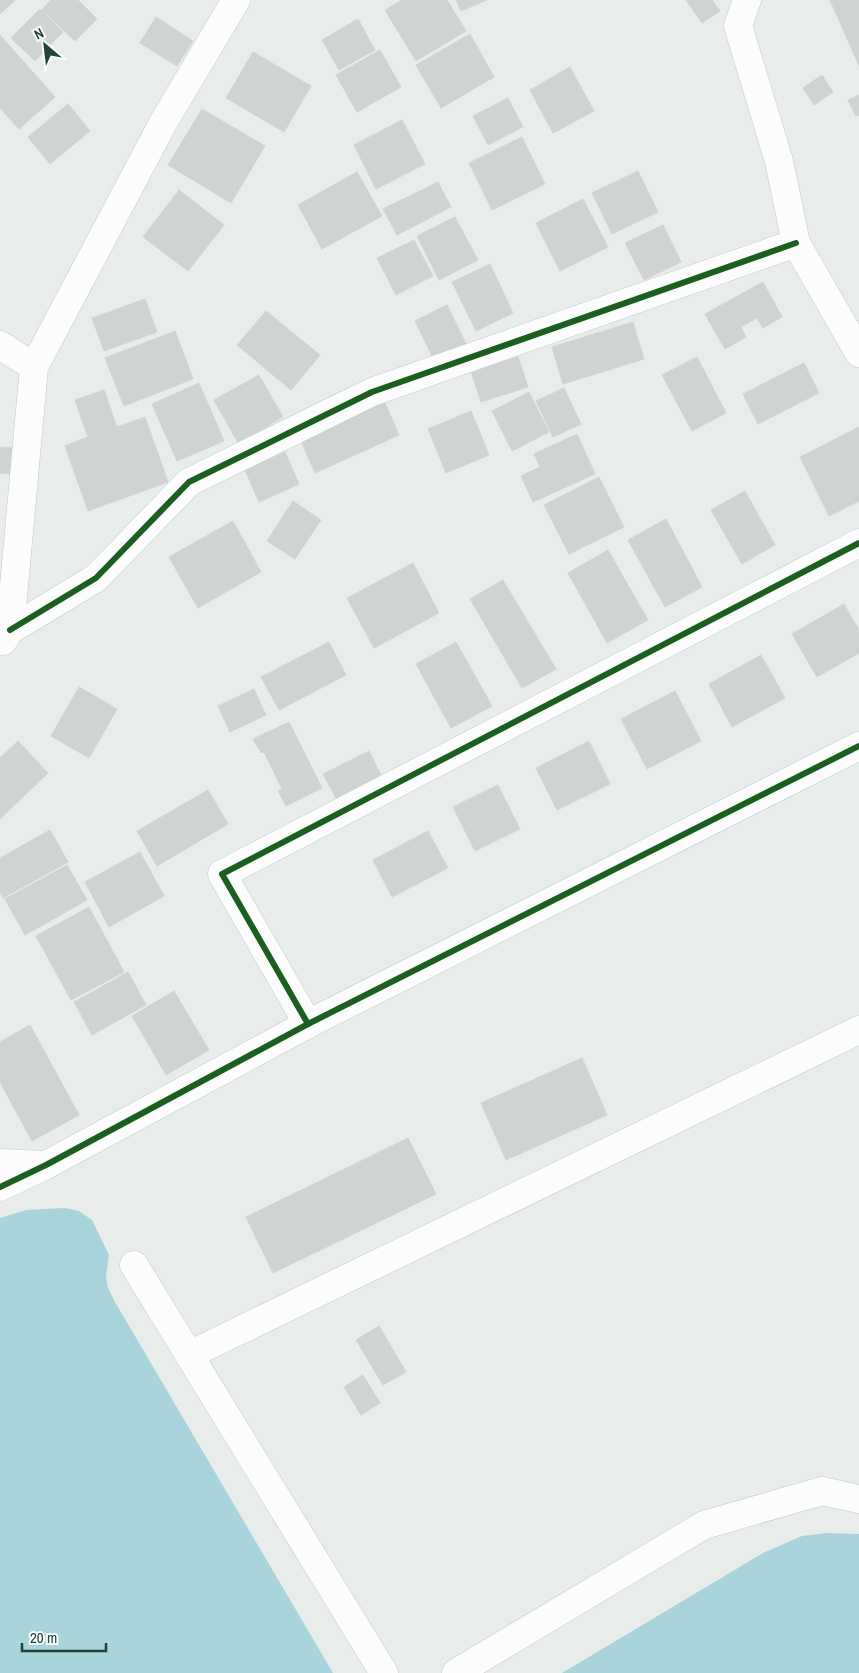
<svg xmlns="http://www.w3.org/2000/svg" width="859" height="1673" viewBox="0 0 859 1673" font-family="'Archivo Narrow',sans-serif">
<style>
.water{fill:#a9d4db}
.building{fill:#cfd4d2;stroke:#d1d6d4}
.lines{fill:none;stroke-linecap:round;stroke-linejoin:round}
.minor-casing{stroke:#c5cac8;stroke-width:29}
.tertiary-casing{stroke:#c5cac8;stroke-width:29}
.minor{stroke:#fcfcfc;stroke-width:28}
.tertiary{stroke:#fcfcfc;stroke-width:28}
.cycleway-casing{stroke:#f7fbf9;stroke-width:9}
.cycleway{stroke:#1b5e20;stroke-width:6}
</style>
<rect width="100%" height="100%" fill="#e8edeb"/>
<g class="water">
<polygon points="65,1208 79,1211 92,1220 109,1255 106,1277 108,1288 115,1302 333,1673 0,1673 0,1218 26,1210"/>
<polygon points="827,1533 859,1534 859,1673 562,1673 763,1553 802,1536"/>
</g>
<g class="building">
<polygon points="0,0 15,0 0,14"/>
<polygon points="51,0 78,0 97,19 75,41 42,10"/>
<polygon points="402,0 447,0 466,31 416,61 385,10"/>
<polygon points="456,0 487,0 461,11"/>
<polygon points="686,0 712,0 720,11 702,23"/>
<polygon points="830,0 859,0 859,66"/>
<polygon points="40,9 63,32 35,61 11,38"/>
<polygon points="156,17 193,41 177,66 140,43"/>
<polygon points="358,19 375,50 339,70 322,40"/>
<polygon points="470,34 494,77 441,108 416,65"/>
<polygon points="0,35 55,97 19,129 0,108"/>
<polygon points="380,50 401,87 357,112 336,75"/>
<polygon points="253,52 311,86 284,132 226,98"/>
<polygon points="570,67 594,111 553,133 530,90"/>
<polygon points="822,75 833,92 814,105 803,88"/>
<polygon points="859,95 859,115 856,116 848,100"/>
<polygon points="508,98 523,127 488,145 473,116"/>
<polygon points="68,104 90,131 50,164 28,137"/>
<polygon points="202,109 265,146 231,203 168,165"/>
<polygon points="402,120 425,164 376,189 354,145"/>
<polygon points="522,137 545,184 492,210 469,163"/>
<polygon points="638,171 658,212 612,234 592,193"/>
<polygon points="357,172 382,216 322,249 298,205"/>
<polygon points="438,182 451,207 397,235 383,209"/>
<polygon points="179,190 224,225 188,271 143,237"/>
<polygon points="583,199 608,247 560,271 536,223"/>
<polygon points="455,217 478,260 439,280 417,236"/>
<polygon points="663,225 681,262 644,280 625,243"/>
<polygon points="414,240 433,276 396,295 377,258"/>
<polygon points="490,264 513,313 476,331 452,282"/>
<polygon points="763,282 782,317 763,328 757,318 741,327 746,337 725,349 705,314"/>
<polygon points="145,299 157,332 104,351 92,318"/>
<polygon points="447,305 466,344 434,360 415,321"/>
<polygon points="266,311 320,355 291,390 237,345"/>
<polygon points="633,322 644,359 563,384 552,347"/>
<polygon points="175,331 193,379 124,406 105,358"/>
<polygon points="518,357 528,387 481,402 471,371"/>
<polygon points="697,357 726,413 692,431 662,375"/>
<polygon points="804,363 819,393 758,424 743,394"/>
<polygon points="259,375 283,417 238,443 214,400"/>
<polygon points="199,383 224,441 177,461 152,404"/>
<polygon points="564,388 581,424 553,437 536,401"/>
<polygon points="104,390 117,427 145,417 168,482 88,511 65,446 88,437 75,400"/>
<polygon points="529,392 549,432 512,451 492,411"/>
<polygon points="384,401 399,435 315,473 300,439"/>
<polygon points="471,411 489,455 446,473 428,429"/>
<polygon points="859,427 859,501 829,516 800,457"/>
<polygon points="577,434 595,474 533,502 521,476 540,467 534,454"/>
<polygon points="0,447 12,448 10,474 0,473"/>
<polygon points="285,452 299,484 259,502 245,470"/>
<polygon points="599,477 624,527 569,554 544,505"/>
<polygon points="745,491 775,545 742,564 711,510"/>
<polygon points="293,501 321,520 295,559 267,541"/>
<polygon points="666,519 702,587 665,607 628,540"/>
<polygon points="233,521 261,572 198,608 169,557"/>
<polygon points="608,550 648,620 607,643 568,573"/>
<polygon points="413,563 439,613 374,648 347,598"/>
<polygon points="503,580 556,669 522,688 470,599"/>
<polygon points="844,604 859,630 859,653 817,677 792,634"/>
<polygon points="329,642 346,675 279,710 261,677"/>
<polygon points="456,642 492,706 451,728 416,664"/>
<polygon points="761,655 785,698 732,727 709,684"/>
<polygon points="79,687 117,709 89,758 51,736"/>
<polygon points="254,689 266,715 230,732 218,706"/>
<polygon points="675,691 701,741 647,769 621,719"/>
<polygon points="289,722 322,788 286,806 278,791 282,789 264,752 261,753 253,739"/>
<polygon points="18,741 48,773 0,819 0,758"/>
<polygon points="589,741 610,784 557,810 536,768"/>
<polygon points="369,751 381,775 336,798 323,774"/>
<polygon points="498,785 520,829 475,851 453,807"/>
<polygon points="208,790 228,824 157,866 137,831"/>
<polygon points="50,830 68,862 3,898 0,892 0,858"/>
<polygon points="428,831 448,868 392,897 373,860"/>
<polygon points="140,852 164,896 109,927 85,882"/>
<polygon points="67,865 87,900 25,935 5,899"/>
<polygon points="89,907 124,972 71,1000 36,936"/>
<polygon points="128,972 146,1005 92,1035 74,1002"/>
<polygon points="174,991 209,1050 166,1075 132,1016"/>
<polygon points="30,1025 79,1115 32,1141 0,1082 0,1042"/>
<polygon points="582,1058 607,1115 506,1160 481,1103"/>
<polygon points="408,1138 436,1194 273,1273 246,1217"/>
<polygon points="379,1326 406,1372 383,1385 356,1340"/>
<polygon points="363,1375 380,1403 361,1415 344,1387"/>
</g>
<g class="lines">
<g class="minor-casing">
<g id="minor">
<polyline points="747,0 738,26 779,161 796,243 859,353"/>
<polyline points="0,345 34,367"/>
<polyline points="10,630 96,578 189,482 372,392 796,243"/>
<polyline points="3,641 10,630 34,367 163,123 236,0"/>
<polyline points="308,1024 222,874 859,543"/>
<polyline points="0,1163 46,1165"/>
<polyline points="134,1265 384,1673"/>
<polyline points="189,1355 859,1030"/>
<polyline points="456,1673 704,1525 822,1491 859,1499"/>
</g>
</g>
<g class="tertiary-casing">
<polyline id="tertiary" points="0,1187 46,1165 308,1024 859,746"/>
</g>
<use href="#minor" class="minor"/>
<use href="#tertiary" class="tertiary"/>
<g class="cycleway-casing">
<g id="cycleway">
<polyline points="10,630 96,578 189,482 372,392 796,243"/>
<polyline points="308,1024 222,874 859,543"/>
<polyline points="0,1187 46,1165 308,1024 859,746"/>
</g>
</g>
<use href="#cycleway" class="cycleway"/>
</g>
<g transform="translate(45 45) rotate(332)" stroke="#f7fbf9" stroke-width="4" paint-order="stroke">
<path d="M0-4L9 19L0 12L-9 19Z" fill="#24423a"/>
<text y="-8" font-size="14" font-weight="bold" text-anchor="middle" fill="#24423a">N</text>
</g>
<path d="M22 1643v8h84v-8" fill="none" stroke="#24423a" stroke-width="2.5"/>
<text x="30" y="1643" font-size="15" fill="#24423a" stroke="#f7fbf9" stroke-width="4" paint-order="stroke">20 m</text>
</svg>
